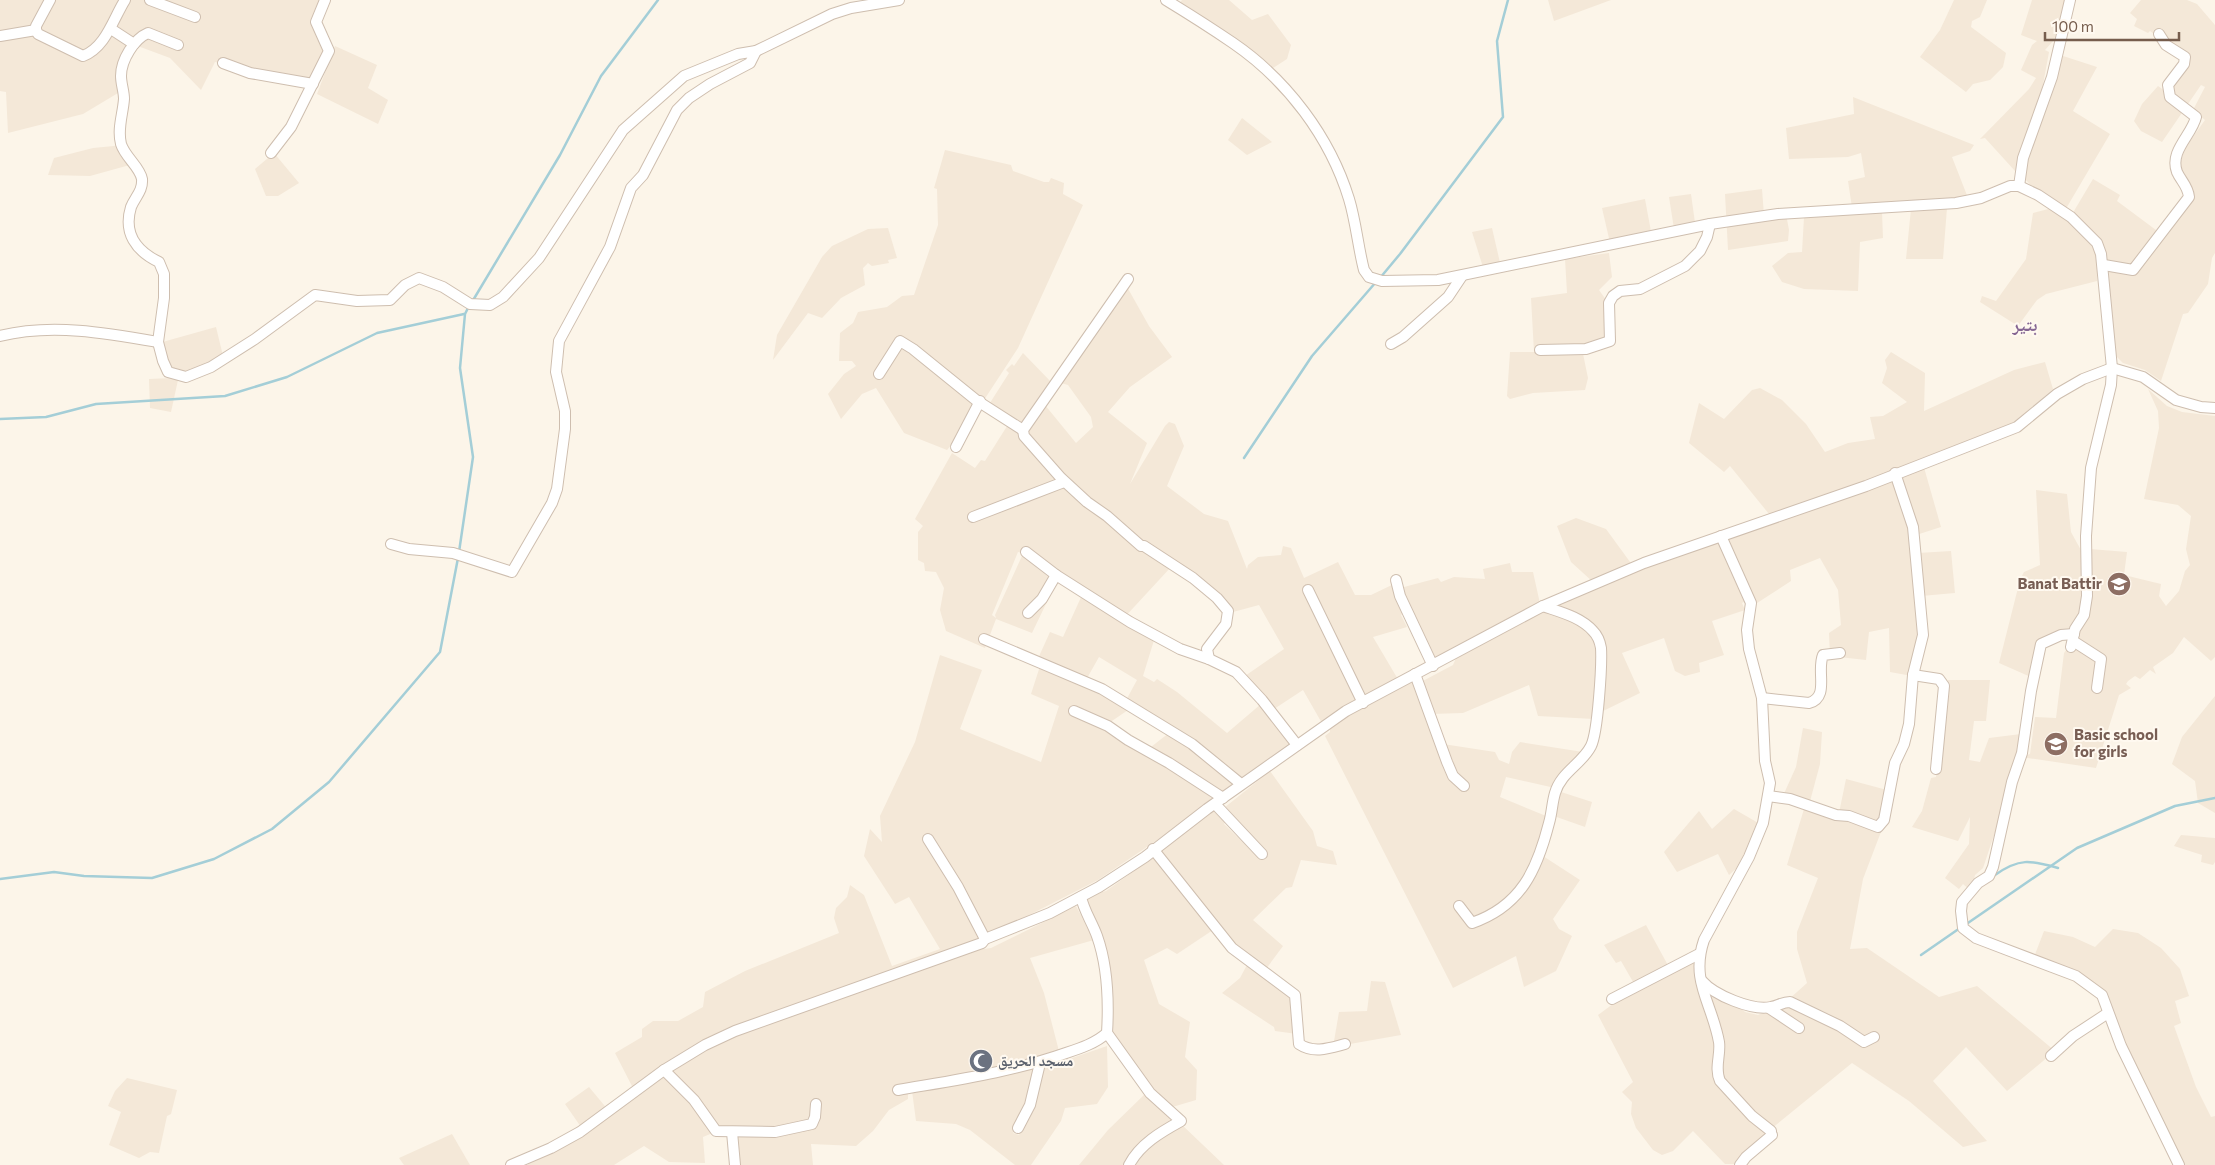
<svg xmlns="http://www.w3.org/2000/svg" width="2215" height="1165" viewBox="0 0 2215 1165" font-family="Commissioner,'Noto Naskh Arabic',sans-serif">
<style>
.residential{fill:#f4e8d8;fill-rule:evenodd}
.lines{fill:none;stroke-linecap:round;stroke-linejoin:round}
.stream{stroke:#a4ced7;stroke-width:2.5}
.minor-casing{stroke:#cebeaf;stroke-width:12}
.minor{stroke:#fff;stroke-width:10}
.labels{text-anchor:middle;stroke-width:4;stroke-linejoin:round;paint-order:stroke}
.education-label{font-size:15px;font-weight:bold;fill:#785e54;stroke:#fff9f0;text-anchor:end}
.worship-label{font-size:15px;font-weight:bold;fill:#5b616d;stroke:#fff9f0;text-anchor:start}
.quarter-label{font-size:18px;font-weight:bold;fill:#846592;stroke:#fff9f0}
</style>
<rect width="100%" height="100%" fill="#fcf5e9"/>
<g class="residential">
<polygon points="0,0 328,0 317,21 328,51 313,84 215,62 201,90 170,58 135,45 122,67 123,90 83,114 8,133 6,92 0,91"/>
<polygon points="1182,0 1229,0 1252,20 1268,14 1291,45 1287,59 1267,72 1176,8"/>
<polygon points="1548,0 1611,0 1554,21"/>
<polygon points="1954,0 1987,0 1980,17 1972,21 1971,27 2006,53 2003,67 1990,80 1973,84 1966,92 1920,57 1940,30"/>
<polygon points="2032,0 2066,0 2054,40 2045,50 2049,52 2042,90 2015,171 1985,138 1980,139 2029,89 2036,78 2021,70 2032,45 2037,41 2021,35"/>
<polygon points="2141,0 2187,0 2197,4 2215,25 2215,253 2212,258 2208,284 2188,313 2183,314 2161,381 2145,370 2123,363 2111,351 2105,275 2097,276 2097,281 2046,294 2037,300 2018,326 1980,302 1982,296 1996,301 2026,259 2033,213 2056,207 2042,198 2025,179 2028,154 2057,54 2097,67 2073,111 2110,134 2064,212 2071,216 2093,179 2120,195 2117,201 2160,233 2147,255 2193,201 2194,195 2186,188 2178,171 2185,148 2205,120 2193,110 2205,87 2201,85 2162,142 2141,131 2134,121 2142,104 2158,86 2165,91 2183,56 2150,31 2148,33 2134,26 2137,19 2130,13"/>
<polygon points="335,46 377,65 368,88 388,100 378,124 317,94"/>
<polygon points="1853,97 1974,145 1970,151 1952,157 1970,203 1947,208 1943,259 1906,259 1911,209 1882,212 1883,238 1860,242 1858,291 1804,289 1782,282 1772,266 1788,253 1802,252 1804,217 1853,214 1848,181 1865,177 1861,153 1848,157 1789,159 1786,128 1854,114"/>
<polygon points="1242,118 1272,142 1247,155 1228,140"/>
<polygon points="124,145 137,163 90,176 48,175 54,158 93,148"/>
<polygon points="945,150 1011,165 1013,171 1044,182 1049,182 1051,178 1064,183 1063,194 1083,205 1018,348 984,400 980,412 947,450 904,433 876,388 862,394 841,419 828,394 844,374 856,366 852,361 839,361 840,333 853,323 858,312 887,307 902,296 914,295 938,225 937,189 934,188"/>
<polygon points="274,153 299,183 278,196 266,196 255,169"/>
<polygon points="1762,189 1764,215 1786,214 1789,230 1788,241 1728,250 1725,194"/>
<polygon points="1691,194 1696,230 1675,235 1669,197"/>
<polygon points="1645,199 1652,237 1611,247 1602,208"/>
<polygon points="888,228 897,258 888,260 889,263 872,266 868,263 863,268 865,285 841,298 822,318 808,313 773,360 777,335 822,257 832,246 868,229"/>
<polygon points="1492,228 1501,267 1481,273 1482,264 1472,232"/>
<polygon points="1609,253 1612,277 1599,290 1609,304 1610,341 1582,349 1588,378 1585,390 1533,393 1510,399 1507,396 1510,352 1534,352 1531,298 1567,293 1565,259"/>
<path d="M 1126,285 L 1149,326 L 1172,357 L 1130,387 L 1108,412 L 1147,443 L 1130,484 L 1165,426 L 1169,422 L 1175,424 L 1184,446 L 1167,486 L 1204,514 L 1228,521 L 1247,569 L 1248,565 L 1258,557 L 1281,555 L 1283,546 L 1291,548 L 1304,578 L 1338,562 L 1355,595 L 1371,595 L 1396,583 L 1404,613 L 1401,615 L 1407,627 L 1373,637 L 1399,681 L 1411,677 L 1443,744 L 1495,752 L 1499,760 L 1509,764 L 1512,752 L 1520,742 L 1583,752 L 1577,756 L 1581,759 L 1555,788 L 1506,777 L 1500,797 L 1551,818 L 1543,856 L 1580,880 L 1553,919 L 1559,929 L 1572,936 L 1556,971 L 1524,987 L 1516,956 L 1453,988 L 1325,736 L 1330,732 L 1330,722 L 1323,725 L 1303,690 L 1271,711 L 1298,745 L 1098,880 L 982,939 L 943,954 L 920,958 L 991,948 L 1076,906 L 1094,940 L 1030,958 L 1044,993 L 1060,1055 L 1036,1064 L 1028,1107 L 1013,1133 L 1019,1135 L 1031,1111 L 1043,1068 L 1107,1046 L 1108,1087 L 1097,1104 L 1065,1108 L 1061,1121 L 1031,1165 L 1015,1165 L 970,1130 L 956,1124 L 916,1121 L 912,1091 L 908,1092 L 908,1099 L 889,1110 L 873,1131 L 856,1146 L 811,1144 L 813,1165 L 736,1165 L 732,1135 L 715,1132 L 703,1137 L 705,1163 L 669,1162 L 644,1146 L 614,1165 L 528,1165 L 527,1155 L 565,1140 L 562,1136 L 581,1127 L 565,1104 L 589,1087 L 609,1111 L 635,1092 L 615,1053 L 642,1037 L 642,1029 L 653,1021 L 678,1021 L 703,1007 L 705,992 L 745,971 L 839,933 L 834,918 L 836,908 L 847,897 L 850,885 L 864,895 L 892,966 L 940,949 L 909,897 L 895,904 L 864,856 L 870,829 L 882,842 L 880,816 L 915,742 L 940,655 L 982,670 L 960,729 L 1041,762 L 1059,706 L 1031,694 L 1040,666 L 1036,663 L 1050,632 L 1063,637 L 1082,595 L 1027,554 L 1018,552 L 992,615 L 996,618 L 995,615 L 1022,556 L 1056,583 L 1032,633 L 996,619 L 985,648 L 946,631 L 940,610 L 944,588 L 936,572 L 925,571 L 924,563 L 918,560 L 918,532 L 923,526 L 915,519 L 952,453 L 975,468 L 981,460 L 985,461 L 1009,423 L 988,406 L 1009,373 L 1006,370 L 1012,364 L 1014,366 L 1023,353 L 1054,385 L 1021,432 L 1010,424 L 1058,480 L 1065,485 L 1025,437 L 1045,405 L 1076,443 L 1093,427 L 1091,417 L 1068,385 L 1057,382 ZM 1171,567 L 1233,612 L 1259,605 L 1284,649 L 1242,678 L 1261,704 L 1227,733 L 1177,692 L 1157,679 L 1154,682 L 1143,676 L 1155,637 L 1123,619 ZM 1099,657 L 1137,680 L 1124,704 L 1086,680 ZM 1131,708 L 1169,733 L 1147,750 L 1106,725 Z"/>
<polygon points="216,327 224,360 178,380 171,412 150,408 149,379 171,378 159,343"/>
<polygon points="1891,352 1925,373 1924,411 2014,370 2045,362 2053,389 2010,426 1923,464 1941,527 1913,536 1912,575 1920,634 1912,676 1890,672 1889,628 1869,632 1866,660 1830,656 1829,633 1841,625 1838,590 1820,558 1790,570 1791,581 1754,605 1750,599 1742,603 1745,610 1712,621 1724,655 1699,663 1700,672 1685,676 1675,671 1664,638 1622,653 1640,693 1599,713 1594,719 1538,716 1529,685 1463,713 1431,714 1419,683 1453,665 1459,651 1593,582 1571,562 1557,526 1576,518 1606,529 1633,566 1721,536 1728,543 1727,530 1769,514 1730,466 1724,472 1689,443 1699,403 1724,419 1752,390 1760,388 1782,400 1806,424 1825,452 1848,443 1875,439 1870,417 1883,416 1907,402 1882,383 1887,368 1885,360"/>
<polygon points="2148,389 2167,406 2182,412 2215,416 2215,657 2211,661 2184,637 2173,653 2153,667 2156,674 2150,670 2140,679 2135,676 2128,681 2126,684 2131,688 2119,695 2096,768 2021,757 2030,754 2035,717 2056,718 2064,653 2081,628 2044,640 2033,678 1999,663 2020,580 2024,572 2040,565 2036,490 2067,494 2071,532 2082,552 2090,549 2127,552 2124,575 2161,584 2159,596 2166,606 2179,591 2185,571 2190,565 2186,549 2191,516 2178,505 2144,499 2159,428 2158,411"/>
<polygon points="1951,551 1955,593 1921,596 1918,553"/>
<polygon points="1510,563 1512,572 1533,572 1541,608 1430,663 1406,610 1404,587 1438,578 1441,582 1454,577 1485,579 1483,569"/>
<polygon points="1948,680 1990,680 1986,721 1974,721 1969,760 1980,762 1989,738 2021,734 2019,757 2014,761 2003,808 1983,868 1975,875 1971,891 1963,884 1959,889 1945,878 1969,844 1970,817 1958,841 1912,827 1922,811 1931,778 1936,777"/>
<polygon points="2215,696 2215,813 2198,803 2195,781 2172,764 2182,737"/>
<polygon points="1803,728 1822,732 1820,764 1809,805 1782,798 1796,767"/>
<polygon points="1270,771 1313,831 1317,846 1333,851 1337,865 1301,860 1292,887 1286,888 1253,920 1283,946 1266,969 1258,966 1216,928 1177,954 1167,948 1144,960 1159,1004 1190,1022 1185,1057 1197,1070 1196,1100 1169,1108 1180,1123 1224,1165 1079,1165 1108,1130 1148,1091 1108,1028 1111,977 1081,897 1106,891 1134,871 1133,867 1216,808 1226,821 1224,824 1256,855 1224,808"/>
<polygon points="1846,779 1887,790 1878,821 1884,824 1863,879 1850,949 1867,948 1939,997 1977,986 2055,1051 2007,1091 1966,1047 1933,1081 1987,1141 1963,1147 1909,1101 1852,1063 1771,1129 1735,1164 1725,1164 1693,1131 1673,1151 1662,1155 1653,1150 1636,1128 1631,1114 1632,1102 1622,1092 1633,1082 1598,1015 1636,987 1621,961 1616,963 1604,945 1646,925 1670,969 1698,955 1707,995 1735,1002 1745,1012 1758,1015 1788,1000 1807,983 1797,949 1797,932 1818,878 1787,865 1804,809 1839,813"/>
<polygon points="1558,791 1592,802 1585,827 1551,815"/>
<polygon points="1734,809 1760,824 1749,857 1729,875 1718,854 1677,872 1664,852 1699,811 1712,829"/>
<polygon points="2181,835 2215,838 2215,862 2213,865 2201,862 2202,855 2174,846"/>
<polygon points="2113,929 2138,933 2161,948 2180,969 2189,996 2175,1001 2181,1023 2174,1026 2196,1087 2211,1117 2215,1116 2215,1165 2181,1165 2102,995 2034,957 2044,931 2073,937 2095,947"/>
<polygon points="1248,963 1291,995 1297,1034 1275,1031 1274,1027 1222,993 1240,978"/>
<polygon points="1371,981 1385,982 1401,1035 1333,1047 1339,1012 1367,1011"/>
<polygon points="127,1078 177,1090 171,1114 167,1116 159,1153 150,1152 139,1158 109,1145 121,1112 108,1106 115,1091"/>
<polygon points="452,1134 470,1165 404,1165 399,1158"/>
</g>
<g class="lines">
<g class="stream">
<polyline points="1380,278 1400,254 1503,117 1497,41 1508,0"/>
<polyline points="472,302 560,155 601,76 658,0"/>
<polyline points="0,419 46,417 96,404 225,396 287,377 377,333 464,314"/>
<polyline points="1244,458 1312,356 1376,282"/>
<polyline points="459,552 473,457 460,368 465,314 469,306"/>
<path d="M 1995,875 C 2019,858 2030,860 2058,868"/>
<polyline points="0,879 54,872 84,876 152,878 214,859 272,829 329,782 440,652 458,558"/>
<polyline points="1965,925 2077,848 2175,806 2215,798"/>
<polyline points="1921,955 1960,928"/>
</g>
<g class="minor-casing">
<g id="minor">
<polyline points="150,0 195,17"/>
<path d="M 1166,0 C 1189,14 1211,28 1233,43 C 1287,80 1330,137 1349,199 C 1356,222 1358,247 1364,270 L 1369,277 L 1382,281 L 1438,280 L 1710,224 L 1778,214 L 1956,203 L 1981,198 L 2010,186 L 2019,186 L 2038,195 L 2071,217 L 2097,243 L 2101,254 L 2112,368 L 2111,385 L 2091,468 L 2086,536 L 2087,596 L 2084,615 L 2075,629 L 2071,647"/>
<polyline points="111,29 134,44"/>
<path d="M 36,30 L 38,34 L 83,56 C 106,47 113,19 125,0"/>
<polyline points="36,30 36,26 50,0"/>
<polyline points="0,36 36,30"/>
<path d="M 178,45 L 148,33 C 134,39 121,60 121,76 C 121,84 124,91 124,99 C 123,114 117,129 121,144 C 125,157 140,167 142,179 C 143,191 135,197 131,207 C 123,233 136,251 159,262 L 164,274 L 164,298 L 158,342 L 163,361 L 168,372 L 186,377 L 211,367 L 255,339 L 315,295 L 357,301 L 390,300 L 405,285 L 419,278 L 443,287 L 470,304 L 490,305 L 503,297 L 539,258 L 623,130 L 684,76 L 738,54 L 756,51 L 832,14 L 851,8 L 899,0"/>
<polyline points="223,63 250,73 313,84"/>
<polyline points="271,153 291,127 329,51 316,22 325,0"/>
<polyline points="2019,186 2023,158 2052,77 2070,0"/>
<path d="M 2104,265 L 2133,270 L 2189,197 C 2188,186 2181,181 2177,172 C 2169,151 2192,135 2196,117 L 2170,97 L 2168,85 L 2184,64 L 2185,57 L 2166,45 L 2159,34"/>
<polyline points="1128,279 1023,430 1024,436 1061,478 1087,502 1107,516 1141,546 1144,546 1193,578 1217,598 1228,611 1226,624 1207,649 1209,659"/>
<path d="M 0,336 C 51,323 107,333 158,342"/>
<polyline points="1391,344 1403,337 1448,297 1462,276"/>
<polyline points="1540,350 1586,349 1610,341 1609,303 1613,296 1620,291 1640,289 1685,266 1700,251 1707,237 1710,224"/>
<polyline points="879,374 900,341 913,349 976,400 1023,430"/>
<polyline points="956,447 980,401"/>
<polyline points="973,517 1064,482"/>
<path d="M 1721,536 L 1751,603 L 1747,630 L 1749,649 L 1762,698 L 1765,761 L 1770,783 L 1763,823 L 1749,857 L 1704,940 C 1690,981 1712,1003 1719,1042 C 1721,1055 1714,1068 1720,1081 L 1752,1116 L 1771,1131"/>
<polyline points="391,544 409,549 453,553 512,572 552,503 557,489 565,429 565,411 556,372 559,341 610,247 631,188 643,175 677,110 689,98 710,84 750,63 756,51"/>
<polyline points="1026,552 1056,575 1130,622 1180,649 1209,659 1236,672 1262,700 1297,745"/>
<polyline points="1396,580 1400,596 1433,666"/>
<polyline points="1308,590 1363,703"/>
<polyline points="1028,613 1042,599 1056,575"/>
<polyline points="2074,634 2061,635 2041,644 2031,691 2022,753 2012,782 1993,867 1989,876 1978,883 1962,902 1961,911 1963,928 1976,938 2076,976 2102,995 2121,1046 2179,1165"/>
<polyline points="984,639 1102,689 1192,744 1241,784"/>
<polyline points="2073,641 2101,659 2097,688"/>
<polyline points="1415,674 1447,762 1453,776 1464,786"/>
<polyline points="1913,675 1939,679 1944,686 1936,769"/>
<path d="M 1762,698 L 1809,703 C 1830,697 1816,671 1823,655 L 1840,653"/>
<polyline points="1074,711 1108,726 1128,740 1169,763 1223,798"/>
<polyline points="1768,796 1790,799 1836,815 1849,816 1878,827 1884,820 1895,763 1904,744 1909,724 1913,675 1923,635 1913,527 1895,473"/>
<polyline points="1215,804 1262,854"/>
<polyline points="928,839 958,887 985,939"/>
<path d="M 1153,849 L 1232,948 L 1295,995 L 1299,1044 C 1314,1054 1330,1048 1345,1044"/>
<path d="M 1459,906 L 1472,923 C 1521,906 1537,870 1549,823 C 1552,813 1552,803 1555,793 C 1561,772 1582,764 1591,746 C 1598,732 1602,665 1601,648 C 1600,642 1597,635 1593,631 C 1581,617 1560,612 1543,606"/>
<path d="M 1702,981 C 1714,995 1752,1011 1771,1007 C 1778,1006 1782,1002 1790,1002 L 1840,1026 L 1864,1042 L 1874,1037"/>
<polyline points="1612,999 1699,954"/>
<polyline points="1769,1008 1799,1028"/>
<path d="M 1107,1033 L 1150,1093 L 1181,1121 C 1161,1132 1140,1144 1129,1165"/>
<polyline points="2051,1056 2073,1036 2108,1013"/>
<polyline points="664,1070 694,1100 716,1131 775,1132 812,1124 815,1117 816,1104"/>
<path d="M 898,1090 C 955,1080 1012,1072 1066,1053 C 1081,1048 1096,1043 1107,1033 C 1109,1000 1108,967 1097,936 C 1092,922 1084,911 1081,897"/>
<polyline points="1018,1128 1030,1105 1040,1063"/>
<polyline points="732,1132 735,1165"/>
<polyline points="511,1165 551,1148 580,1132 664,1070 705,1045 735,1031 982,943 985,939 1050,913 1099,887 1145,857 1207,809 1346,711 1543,606 1644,563 1866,486 2017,427 2057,394 2083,379 2112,368 2143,377 2176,400 2201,407 2215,408"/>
<polyline points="1740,1165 1746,1157 1772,1135"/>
</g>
</g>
<use href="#minor" class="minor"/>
</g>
<defs>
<g id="school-disc" transform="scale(1.25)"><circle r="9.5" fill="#8d6e63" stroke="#fff9f0"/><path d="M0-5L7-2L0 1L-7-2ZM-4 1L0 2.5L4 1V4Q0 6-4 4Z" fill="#fff"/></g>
<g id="mosque-disc" transform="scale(1.25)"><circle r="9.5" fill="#6b7280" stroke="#fff9f0"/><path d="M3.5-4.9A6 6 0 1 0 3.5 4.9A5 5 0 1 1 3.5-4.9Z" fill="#fff"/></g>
</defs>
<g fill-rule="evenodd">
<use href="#school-disc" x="2119" y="584"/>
<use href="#school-disc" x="2056" y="744"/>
<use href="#mosque-disc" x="981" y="1061"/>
</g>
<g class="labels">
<g class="education-label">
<text x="2102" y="589">Banat Battir</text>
<text x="2074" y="740" text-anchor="start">Basic school<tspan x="2074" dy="17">for girls</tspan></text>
</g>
<g class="worship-label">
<text x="998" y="1066">مسجد الحريق</text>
</g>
<g class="quarter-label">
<text x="2025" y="331">بتير</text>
</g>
</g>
<path d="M2045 32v8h134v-8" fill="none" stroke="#765d4d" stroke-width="2.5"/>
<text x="2052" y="32" font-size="15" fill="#765d4d" stroke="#fff9f0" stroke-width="4" paint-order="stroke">100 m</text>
</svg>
